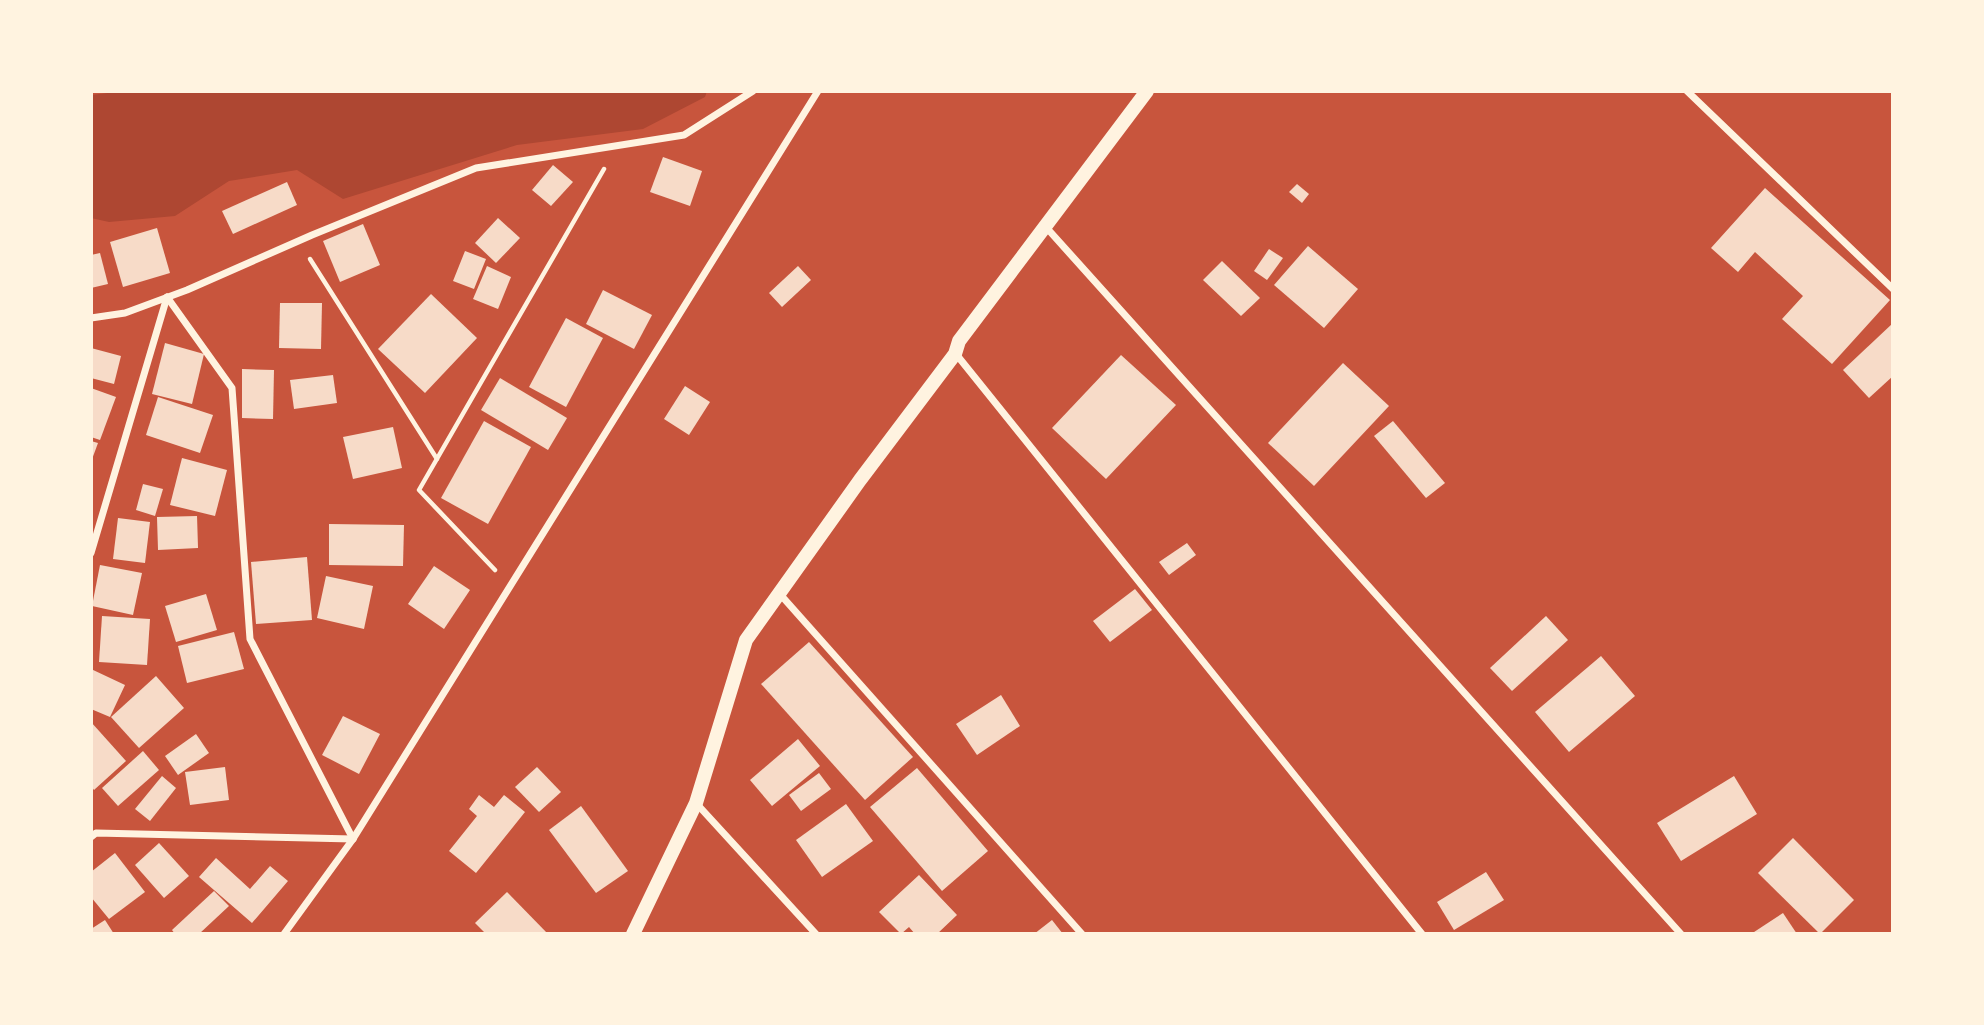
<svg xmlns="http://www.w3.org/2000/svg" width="1984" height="1025" viewBox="0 0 1984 1025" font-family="Arial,sans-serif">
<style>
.green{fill:#ae4732}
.building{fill:#f7dbc8}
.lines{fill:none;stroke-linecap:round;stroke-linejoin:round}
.path{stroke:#fff3e0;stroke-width:4.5}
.minor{stroke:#fff3e0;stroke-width:7}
.secondary{stroke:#fff3e0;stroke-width:14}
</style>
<rect width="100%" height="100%" fill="#c8553d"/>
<polygon class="green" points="124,91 707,91 705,97 643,129 517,145 343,199 297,170 229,181 175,216 109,222 91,218 91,95"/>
<g class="building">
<polygon points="663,157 702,171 690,206 650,192"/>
<polygon points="553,165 573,182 551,206 532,190"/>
<polygon points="287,182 297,205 233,234 222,211"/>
<polygon points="1297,184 1309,194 1302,203 1289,192"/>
<polygon points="1765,188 1890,300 1832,364 1782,319 1803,296 1755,252 1738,272 1711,248"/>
<polygon points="498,218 520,238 496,263 475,243"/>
<polygon points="363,224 380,265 340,282 323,241"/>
<polygon points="157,228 170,273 123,287 110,242"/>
<polygon points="1308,246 1358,289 1324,328 1274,285"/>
<polygon points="1269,249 1283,258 1267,280 1254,271"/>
<polygon points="465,251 486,259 474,289 453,281"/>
<polygon points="100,253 108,284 91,288 91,255"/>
<polygon points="1222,261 1260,298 1241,316 1203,280"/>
<polygon points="487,266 511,277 498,309 473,299"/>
<polygon points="798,266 811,280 782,307 769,293"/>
<polygon points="603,290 652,315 634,349 586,324"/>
<polygon points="431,294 477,338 425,393 378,349"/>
<polygon points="280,303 322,303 321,349 279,348"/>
<polygon points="566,318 603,338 566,407 529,387"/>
<polygon points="1893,323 1893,376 1869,398 1843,370"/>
<polygon points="165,343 204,354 192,404 152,394"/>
<polygon points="91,348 121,356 114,384 91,378"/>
<polygon points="1121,355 1176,405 1106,479 1052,428"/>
<polygon points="1343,363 1389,406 1314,486 1268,443"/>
<polygon points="242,369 274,370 273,419 242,418"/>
<polygon points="333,375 337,403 294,409 290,380"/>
<polygon points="500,378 567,418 548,450 481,410"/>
<polygon points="685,386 710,402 689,435 664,419"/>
<polygon points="91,388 116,397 100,440 91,437"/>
<polygon points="158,397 213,415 200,453 146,435"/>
<polygon points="484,421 531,447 488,524 441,498"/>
<polygon points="1393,421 1445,483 1426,498 1374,436"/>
<polygon points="393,427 402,468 353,479 343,437"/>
<polygon points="91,441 98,443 91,462"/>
<polygon points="182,458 227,470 215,516 170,505"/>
<polygon points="143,484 163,489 155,516 136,510"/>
<polygon points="197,516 198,548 158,550 157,517"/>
<polygon points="118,518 150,522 145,563 113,559"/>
<polygon points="329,524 404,525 403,566 329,565"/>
<polygon points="1187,543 1196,555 1169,575 1159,562"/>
<polygon points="307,557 312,620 256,624 251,562"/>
<polygon points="100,565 142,573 133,615 92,606"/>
<polygon points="434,566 470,590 444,629 408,604"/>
<polygon points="326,576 373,586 364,629 317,618"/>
<polygon points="1135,589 1152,610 1110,642 1093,621"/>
<polygon points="206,594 217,630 176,642 165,606"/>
<polygon points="102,616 150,619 147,665 99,662"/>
<polygon points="1546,616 1568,640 1512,691 1490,668"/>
<polygon points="234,632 244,669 187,683 178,646"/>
<polygon points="809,642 913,757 865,800 761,684"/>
<polygon points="1601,656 1635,696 1569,752 1535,712"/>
<polygon points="91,669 125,685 110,717 91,709"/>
<polygon points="156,676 184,708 139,748 111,717"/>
<polygon points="1001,695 1020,726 977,755 956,724"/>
<polygon points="343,716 380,734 359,774 322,755"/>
<polygon points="91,722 126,761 94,790 91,786"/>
<polygon points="196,734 209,753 178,775 165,756"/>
<polygon points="798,739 820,766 772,806 750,780"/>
<polygon points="143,751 159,770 118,806 102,788"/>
<polygon points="225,767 229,800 190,805 185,772"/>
<polygon points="537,767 561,792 539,812 515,787"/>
<polygon points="917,768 988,851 942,891 870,807"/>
<polygon points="819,773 831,789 801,811 789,795"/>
<polygon points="162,776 176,788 150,821 135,809"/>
<polygon points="1734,776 1757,814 1681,861 1657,823"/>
<polygon points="479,795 494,807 504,795 525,812 476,873 449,851 477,816 469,809"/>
<polygon points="846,804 873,841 822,877 796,840"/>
<polygon points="581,806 628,871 596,893 549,830"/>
<polygon points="1793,838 1854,900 1820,934 1758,873"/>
<polygon points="159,843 189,876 164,898 135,865"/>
<polygon points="115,853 145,892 109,919 91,897 91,872"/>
<polygon points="216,858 250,889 270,866 288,881 252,923 199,877"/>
<polygon points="1486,872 1504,900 1454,930 1437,902"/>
<polygon points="919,875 957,915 937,934 915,934 909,927 901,934 879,912"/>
<polygon points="214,891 229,906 199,934 175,934 172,930"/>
<polygon points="507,892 548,934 486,934 475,923"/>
<polygon points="1783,913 1797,934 1751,934"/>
<polygon points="105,920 114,934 91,934 91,929"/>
<polygon points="1052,920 1063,934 1034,934"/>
</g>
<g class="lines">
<g class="path">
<polyline points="310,259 437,459"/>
<polyline points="495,570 419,490 604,169"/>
</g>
<g class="minor">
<polyline points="1687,91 1893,289"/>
<polyline points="1045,226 1681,934"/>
<polyline points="167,297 232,388 250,639 353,839"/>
<polyline points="91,318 125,313 187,290 312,235 476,168 684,135 753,91"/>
<polyline points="956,354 1422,934"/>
<polyline points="91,553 167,297"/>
<polyline points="779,593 1082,934"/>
<polyline points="696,803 816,934"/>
<polyline points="91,837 96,833 353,839"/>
<polyline points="284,934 353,839 818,91"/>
</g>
<polyline class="secondary" points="633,934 696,803 746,640 860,480 955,354 959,341 1147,91"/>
</g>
<rect width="1984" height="1025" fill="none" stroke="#fff3e0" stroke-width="186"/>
</svg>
